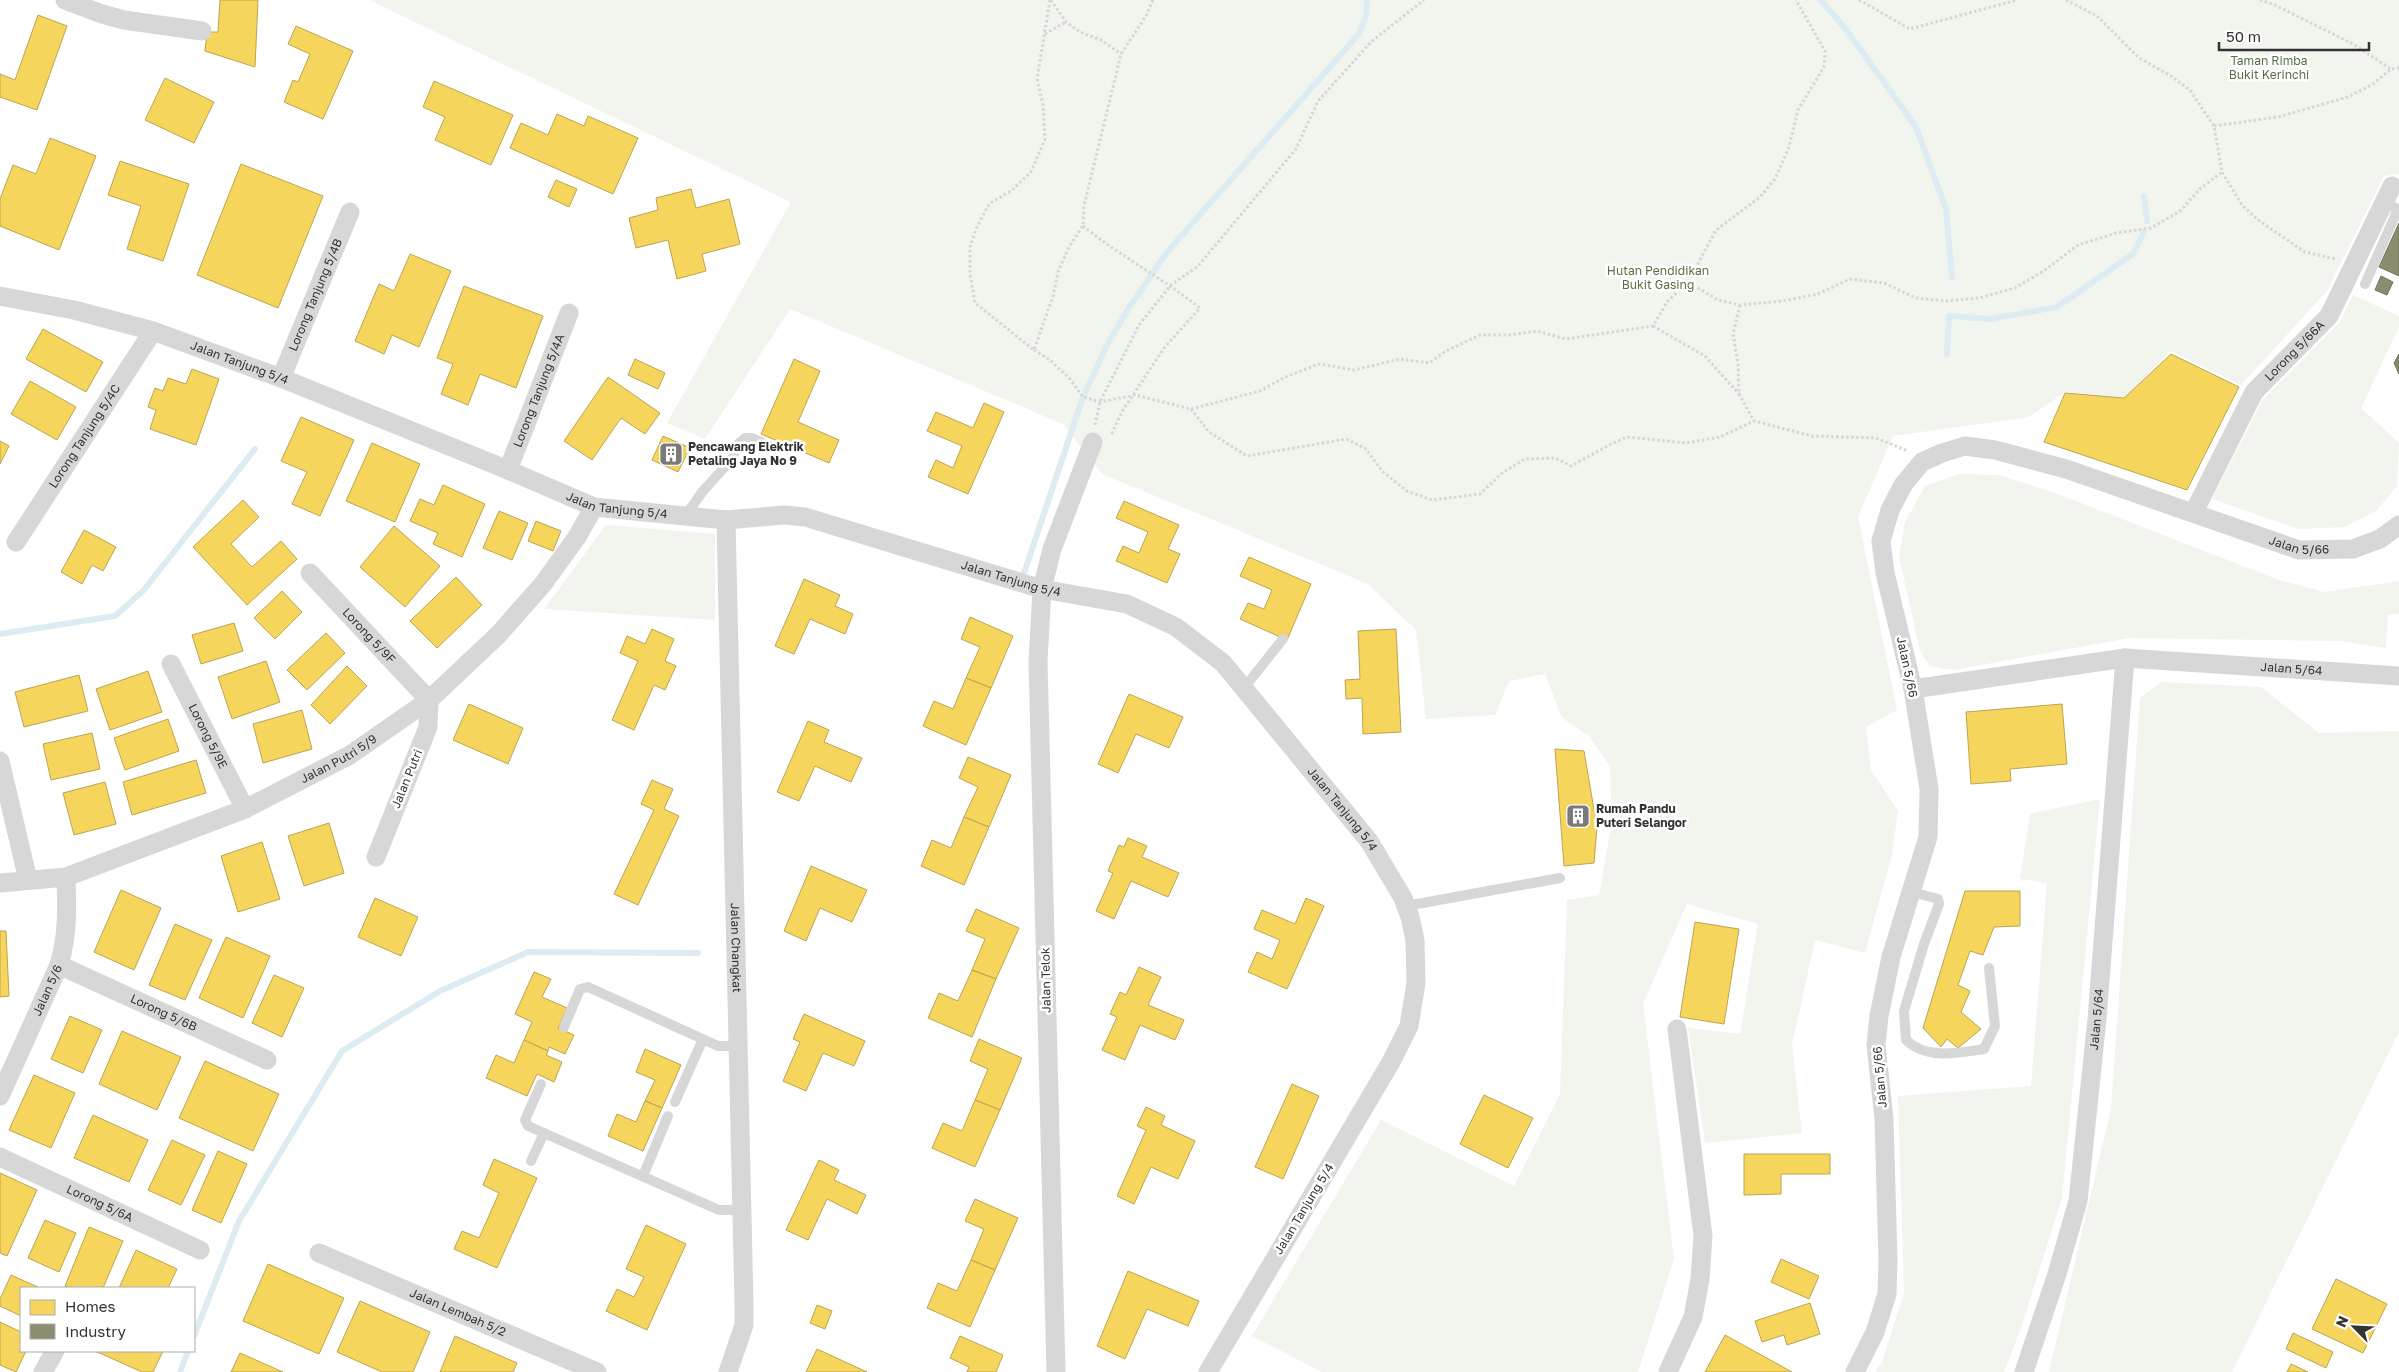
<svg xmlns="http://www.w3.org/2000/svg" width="2399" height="1372" viewBox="0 0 2399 1372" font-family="'Golos Text',sans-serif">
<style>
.green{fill:#f1f5ed}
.homes{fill:#f6d55c;stroke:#bca450}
.industry{fill:#8c8c6e;stroke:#71715c}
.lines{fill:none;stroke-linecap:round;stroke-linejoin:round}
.stream{stroke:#ddebf3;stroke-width:6}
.path{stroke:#d6d6d6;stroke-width:3;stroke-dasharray:2.5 2.5;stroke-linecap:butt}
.lane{stroke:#d7d7d7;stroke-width:10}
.street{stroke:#d7d7d7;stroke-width:19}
.labels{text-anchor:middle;stroke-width:5;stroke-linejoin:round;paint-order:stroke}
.park-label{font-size:12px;fill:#56703f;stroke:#fff}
.street-label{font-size:12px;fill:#333;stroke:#fff}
.poi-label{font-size:12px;font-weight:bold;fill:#333;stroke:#fff;text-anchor:start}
</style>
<rect width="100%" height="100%" fill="#fff"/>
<g class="green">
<polygon points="369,0 2399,0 2399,174 2384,176 2327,291 2241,385 2171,351 2124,397 2065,392 2029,417 1893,436 1858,517 1897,710 1866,727 1871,770 1898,811 1892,854 1865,953 1815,940 1792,1045 1802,1133 1705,1143 1688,1028 1740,1034 1758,924 1687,904 1643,1004 1674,1259 1638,1372 1322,1372 1252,1336 1381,1120 1514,1186 1560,1094 1567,900 1599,895 1612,821 1610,766 1589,736 1562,718 1545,674 1509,681 1495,715 1426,719 1416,630 1368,584 1102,474 1063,424 790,309 705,439 667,423 791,202"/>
<polygon points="2353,295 2399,316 2399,327 2361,408 2399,443 2397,486 2376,511 2345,527 2299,529 2212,499 2263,399 2339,323"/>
<polygon points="1959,474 1999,475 2058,494 2279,580 2324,592 2399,581 2399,614 2388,615 2386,648 2340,641 2129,638 1954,670 1930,666 1920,651 1899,556 1905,522 1925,486"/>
<polygon points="606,525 715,534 715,620 544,609"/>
<polygon points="2161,682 2261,687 2319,733 2399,731 2399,1032 2232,1372 2049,1372 2111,1109 2140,698"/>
<polygon points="2100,799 2062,1198 2021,1328 2004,1372 1875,1372 1882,1362 1904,1293 1898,1096 2031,1086 2047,883 2020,879 2030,814"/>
</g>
<g class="homes">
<polygon points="220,0 258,0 255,67 205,51 207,32 218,32"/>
<polygon points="38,15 67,26 37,110 0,97 0,74 15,80"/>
<polygon points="296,26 353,51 323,119 284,102 293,80 298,82 310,54 288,44"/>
<polygon points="165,78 214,102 194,143 145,120"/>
<polygon points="434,81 513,115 491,165 435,140 445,117 423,107"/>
<polygon points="557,114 584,126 588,116 638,138 613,194 510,148 521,123 548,135"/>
<polygon points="50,138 96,156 59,250 0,226 0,199 13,165 36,174"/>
<polygon points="120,161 189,184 163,261 127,249 141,206 108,195"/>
<polygon points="241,164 323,196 278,308 197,275"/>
<polygon points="556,180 577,189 569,207 548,197"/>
<polygon points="691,189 696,208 729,199 740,244 702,254 706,271 677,279 668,240 636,248 629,218 658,210 656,198"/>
<polygon points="410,254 451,271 419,347 392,335 384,354 355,341 379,284 394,291"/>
<polygon points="464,286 543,316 516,388 480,374 468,405 441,394 453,364 437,358"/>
<polygon points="43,329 103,362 86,392 26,359"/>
<polygon points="2171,354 2239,387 2187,490 2044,442 2065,393 2124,398"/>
<polygon points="635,359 665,373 658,389 628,375"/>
<polygon points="794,359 820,371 798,422 839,440 829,463 761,434"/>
<polygon points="192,369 219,379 196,445 150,429 156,410 148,407 155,388 163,391 168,378 186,384"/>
<polygon points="608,377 660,413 645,434 621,418 592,460 564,441"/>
<polygon points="30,381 76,407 57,440 11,414"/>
<polygon points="984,403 1004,412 968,494 928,477 936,460 953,468 962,446 927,431 936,412 973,428"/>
<polygon points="301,417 354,440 320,516 292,504 307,472 281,461"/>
<polygon points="663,436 690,448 678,472 652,460"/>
<polygon points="0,441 9,446 0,464"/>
<polygon points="372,443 420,464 395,522 346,501"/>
<polygon points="443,485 485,504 462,557 433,544 438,533 410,521 420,499 434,505"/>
<polygon points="243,500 259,517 231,544 252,567 281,541 297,559 247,605 193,547"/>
<polygon points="1124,501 1179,525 1168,549 1180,554 1167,583 1116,561 1123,546 1139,553 1148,532 1116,518"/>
<polygon points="499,511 528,523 512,560 483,548"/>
<polygon points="536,521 561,531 553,551 528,541"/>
<polygon points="394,526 440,566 405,607 360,567"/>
<polygon points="84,530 116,547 103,571 92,565 82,584 61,572"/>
<polygon points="1249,557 1311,584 1287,640 1240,619 1248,603 1264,609 1272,590 1240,576"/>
<polygon points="456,577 482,605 437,648 410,621"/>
<polygon points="804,579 840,595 835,606 853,614 845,634 810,619 794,654 775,646"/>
<polygon points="282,591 302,612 275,639 254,618"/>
<polygon points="970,617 1013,636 991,688 966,678 980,647 961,639"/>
<polygon points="234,623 243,651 201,664 192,635"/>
<polygon points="652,629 674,639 665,661 676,666 665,690 654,685 634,730 612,720 638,661 620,653 627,636 645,644"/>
<polygon points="1396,629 1401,732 1363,734 1362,698 1346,699 1345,680 1360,679 1358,631"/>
<polygon points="326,633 345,653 307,690 287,670"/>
<polygon points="266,661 280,702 232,719 218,677"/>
<polygon points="347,666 367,686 330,724 311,705"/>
<polygon points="148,671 162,712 110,730 96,689"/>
<polygon points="79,675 88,711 24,727 15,692"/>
<polygon points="966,678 991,688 966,745 923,726 934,701 953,709"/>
<polygon points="1129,694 1183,717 1169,748 1136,734 1118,773 1098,764"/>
<polygon points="469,704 523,728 508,764 453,740"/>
<polygon points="2062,704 2067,764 2010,769 2011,781 1971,784 1966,712"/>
<polygon points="302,710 312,749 263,763 253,724"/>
<polygon points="168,719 179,751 125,770 114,738"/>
<polygon points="808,721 829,730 824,742 862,758 851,782 815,766 799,801 777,792"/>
<polygon points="92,733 100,769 51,780 43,744"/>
<polygon points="1555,749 1584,751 1597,827 1594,863 1564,866"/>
<polygon points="968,757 1011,775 989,827 964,817 978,787 959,778"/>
<polygon points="196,760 206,793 132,815 123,782"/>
<polygon points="652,780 673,789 664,809 679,816 638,905 614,894 654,810 641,804"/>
<polygon points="105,782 116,824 74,835 63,793"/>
<polygon points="964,817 989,827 964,885 921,866 932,840 951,848"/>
<polygon points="329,823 344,873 304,886 288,836"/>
<polygon points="1128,838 1147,846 1142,857 1179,873 1168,897 1131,881 1114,919 1096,911 1113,873 1108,871 1119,845 1124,847"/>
<polygon points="262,842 280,899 238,912 221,856"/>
<polygon points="811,866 867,890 852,922 820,908 806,941 784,931"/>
<polygon points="121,890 161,908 134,970 94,952"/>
<polygon points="1965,891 2020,891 2020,926 1994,927 1983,955 1970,951 1958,985 1970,991 1961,1012 1981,1029 1958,1048 1947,1039 1941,1047 1923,1028"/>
<polygon points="375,898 418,917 401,956 358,937"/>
<polygon points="1306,898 1324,906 1287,989 1248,972 1257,952 1272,959 1280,940 1254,929 1262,910 1295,924"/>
<polygon points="976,909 1019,928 996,979 972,970 985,939 966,931"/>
<polygon points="1695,922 1739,929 1724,1024 1680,1017"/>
<polygon points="175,924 212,940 185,1000 149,985"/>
<polygon points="0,931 6,931 9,996 0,997"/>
<polygon points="226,937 270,956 243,1018 199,998"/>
<polygon points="1139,967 1161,977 1148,1005 1184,1020 1175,1040 1140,1025 1125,1060 1102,1050 1117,1017 1110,1014 1120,992 1126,995"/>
<polygon points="972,970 996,979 972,1037 928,1018 939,993 958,1001"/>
<polygon points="534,972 551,979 542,997 567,1008 558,1028 574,1035 565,1054 549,1047 548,1051 524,1040 532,1022 515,1014"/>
<polygon points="274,975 304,988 282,1037 252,1023"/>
<polygon points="804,1014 865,1041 854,1066 823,1053 806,1091 783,1081 800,1042 793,1039"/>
<polygon points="70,1016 102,1030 83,1073 51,1059"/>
<polygon points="122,1031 181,1057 157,1110 99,1084"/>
<polygon points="979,1039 1022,1058 1000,1110 975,1100 988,1069 970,1061"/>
<polygon points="524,1040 548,1051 546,1055 562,1062 554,1082 537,1074 527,1096 486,1078 496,1055 514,1063"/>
<polygon points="645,1049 681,1065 662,1108 645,1101 655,1080 636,1072"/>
<polygon points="205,1061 279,1094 253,1151 179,1118"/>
<polygon points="34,1075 75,1093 51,1148 9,1130"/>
<polygon points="1292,1084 1319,1096 1283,1179 1255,1167"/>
<polygon points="1484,1095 1533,1118 1508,1168 1460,1144"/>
<polygon points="975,1100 1000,1110 975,1167 932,1148 943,1123 962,1131"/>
<polygon points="645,1101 662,1108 643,1151 608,1136 617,1114 636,1122"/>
<polygon points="1146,1107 1165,1116 1161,1125 1195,1141 1178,1179 1151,1167 1134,1204 1117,1196 1146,1130 1137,1126"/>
<polygon points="93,1115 148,1140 129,1182 74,1158"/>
<polygon points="172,1140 205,1155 181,1205 148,1190"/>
<polygon points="218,1151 247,1164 221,1223 192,1210"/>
<polygon points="1744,1154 1830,1154 1830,1174 1781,1174 1781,1194 1744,1195"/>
<polygon points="494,1159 537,1178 497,1268 454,1249 462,1231 479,1238 499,1193 483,1185"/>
<polygon points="819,1160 839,1170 834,1180 866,1195 857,1214 827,1199 808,1240 786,1230"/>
<polygon points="0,1173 37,1190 7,1256 0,1253"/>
<polygon points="975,1199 1018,1218 995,1270 971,1260 984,1229 965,1221"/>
<polygon points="45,1220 76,1233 59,1272 28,1258"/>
<polygon points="646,1225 686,1244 647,1330 606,1311 617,1289 634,1297 644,1277 626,1269"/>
<polygon points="89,1227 123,1241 103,1288 71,1288 65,1286"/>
<polygon points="136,1250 177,1269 168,1288 119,1288"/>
<polygon points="1781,1259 1819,1276 1809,1299 1771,1282"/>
<polygon points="971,1260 995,1270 970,1327 927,1308 938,1283 957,1291"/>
<polygon points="268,1264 344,1298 319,1354 243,1321"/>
<polygon points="1128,1271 1199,1301 1188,1326 1147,1309 1125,1359 1097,1346"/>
<polygon points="11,1275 40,1288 21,1288 21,1316 0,1306 0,1299"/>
<polygon points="2336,1279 2387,1304 2363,1353 2312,1329"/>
<polygon points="360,1301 430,1332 413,1372 382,1372 337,1352"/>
<polygon points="1810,1303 1820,1334 1787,1345 1784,1335 1762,1342 1755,1321"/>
<polygon points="817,1305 832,1311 825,1329 810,1323"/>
<polygon points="0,1322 21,1332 21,1351 26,1351 16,1372 0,1365"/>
<polygon points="2293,1333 2333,1352 2326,1368 2286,1349"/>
<polygon points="1725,1335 1792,1372 1705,1372"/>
<polygon points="455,1336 517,1363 513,1372 440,1372"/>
<polygon points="960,1336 1003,1355 996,1372 967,1372 969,1367 950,1358"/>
<polygon points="817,1349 867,1372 806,1372"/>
<polygon points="95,1351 163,1351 153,1372 142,1372"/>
<polygon points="240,1353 283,1372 231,1372"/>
<polygon points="2291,1364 2308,1372 2287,1372"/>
</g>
<g class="industry">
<polygon points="2399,223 2399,276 2379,267"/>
<polygon points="2381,276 2393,282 2387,295 2375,290"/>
<polygon points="2399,354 2399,374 2394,363"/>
</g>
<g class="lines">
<g class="stream">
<polyline points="1821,0 1848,32 1916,127 1946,209 1952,277"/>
<polyline points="2144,196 2147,221"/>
<polyline points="1947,354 1949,316 1990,319 2057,307 2133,254 2144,232"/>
<polyline points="1023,576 1083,397 1108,343 1130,306 1168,251 1359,34 1366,16 1367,0"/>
<polyline points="0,634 115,616 143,591 255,449"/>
<polyline points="194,1336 239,1221 342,1051 440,991 528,952 698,953"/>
<polyline points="180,1372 188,1351"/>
</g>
<g class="path">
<polyline points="1050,0 1037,79 1043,105 1045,139 1031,172 1012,190 989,204 976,229 970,247 970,274 975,303 1034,350 1053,296 1058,272 1069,247 1083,226 1084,206 1121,54 1146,16 1153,0"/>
<polyline points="1051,0 1066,22 1080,32 1101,40 1121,54"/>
<polyline points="1859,0 1910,29 2017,0"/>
<polyline points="2066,0 2097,16 2139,58 2171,76 2190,90 2214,126 2222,172 2242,205 2258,220 2305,252 2336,259"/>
<polyline points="2260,0 2273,4 2353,44 2391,69"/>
<polyline points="1045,34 1066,22"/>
<polyline points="2214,126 2278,117 2348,97 2373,84 2391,69 2399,68"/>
<path d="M 1083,226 C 1120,256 1162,278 1200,308 L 1164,348 L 1123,410 L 1111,435"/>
<polyline points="1688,282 1716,230 1760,197 1775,179 1789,147 1798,110 1824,67 1825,51 1796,0"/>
<polyline points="1740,305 1733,334 1738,364 1739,394 1754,421"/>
<polyline points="1653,326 1705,356 1739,394"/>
<polyline points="1034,350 1050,360 1069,378 1083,397 1100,402 1135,395 1191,409 1260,391 1283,378 1319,364 1354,370 1400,359 1429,363 1446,351 1480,335 1509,335 1537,331 1566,339 1653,326 1667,302 1688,282 1718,300 1740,305 1783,301 1818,294 1850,279 1884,283 1916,298 1946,301 1979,298 2015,288 2045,270 2078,245 2116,233 2151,228 2180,211 2201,188 2222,172"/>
<polyline points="1191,409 1209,432 1247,456 1346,439 1365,448 1383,472 1407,491 1432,500 1480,494 1502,473 1525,459 1555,458 1571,466 1611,444 1627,437 1686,443 1720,437 1754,421 1812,436 1876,438 1908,451"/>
<polyline points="1095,425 1100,402 1139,325 1171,285 1198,266 1296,149 1318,101 1372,41 1424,0"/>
</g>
<g class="lane">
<polyline points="2365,284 2398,209 2384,202"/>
<polyline points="686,515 703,491 732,459 739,443 745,438 752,438 770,446"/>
<polyline points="1244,688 1283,639"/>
<path d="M 1912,892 L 1938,899 L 1939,904 L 1924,944 L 1904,1011 L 1906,1040 C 1927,1060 1957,1053 1984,1049 L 1995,1026 L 1989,968"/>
<polyline points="1406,906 1560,878"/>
<polyline points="564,1027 580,989 588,987 718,1046 738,1046"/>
<polyline points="541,1084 525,1120 528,1126 719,1210 741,1210"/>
<polyline points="675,1102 703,1039"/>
<polyline points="531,1161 544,1133"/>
<polyline points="643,1176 668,1116"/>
</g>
<g class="street">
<polyline points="65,0 102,14 124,20 202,31"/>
<path id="s1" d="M 0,296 L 74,310 L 153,331 L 281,378 L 508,470 L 594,507 L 726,520 L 784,515 L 805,517 L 1042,589 L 1127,604 L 1176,627 L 1223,663 L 1369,841 L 1403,898 L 1410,917 L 1415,940 L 1416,983 L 1409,1026 L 1391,1062 L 1208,1372"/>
<path id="s2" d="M 281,378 L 350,212"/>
<path id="s3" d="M 508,470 L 569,313"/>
<path id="s4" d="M 2194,512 L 2254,392 L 2329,316 L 2392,186"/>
<path id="s5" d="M 726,520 L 744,1303 L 744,1325 L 728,1372"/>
<path id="s6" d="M 16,542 L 153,331"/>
<path id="s7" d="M 310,573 L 429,700 L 428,727 L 376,857"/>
<path id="s8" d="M 171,664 L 245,809"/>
<path id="s9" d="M 1913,689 L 2125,658 L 2399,676"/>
<polyline points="0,761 28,880"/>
<path id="s10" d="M 0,883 L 66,877 L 245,809 L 350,755 L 429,700 L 498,635 L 543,584 L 577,537 L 594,507"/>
<path id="s11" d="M 59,965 L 267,1060"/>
<path id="s12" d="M 0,1096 L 59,965 C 68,935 67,908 66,877"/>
<path id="s13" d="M 0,1157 L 200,1250"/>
<path id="s14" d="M 319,1253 L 597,1372"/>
<polyline points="43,1372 55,1351"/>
<polyline points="1056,1372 1038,661 1042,589 1052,549 1093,442"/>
<polyline points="1668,1372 1693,1317 1700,1279 1703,1236 1677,1029"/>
<path id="s15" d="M 1855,1372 L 1875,1332 L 1887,1294 L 1888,1260 L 1884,1119 L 1876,1045 L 1879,1016 L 1891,957 L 1928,837 L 1929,789 L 1913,689 L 1885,573 L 1881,541 L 1890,510 L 1903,485 L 1922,462 L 1942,453 L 1965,446 L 1995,450 L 2066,469 L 2299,550 L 2353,549 L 2380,539 L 2399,525"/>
<path id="s16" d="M 2024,1372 L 2057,1274 L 2078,1201 L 2097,1019 L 2125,658"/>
</g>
</g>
<defs>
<g id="building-square" transform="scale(1.25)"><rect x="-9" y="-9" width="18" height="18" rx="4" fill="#7a7a7a" stroke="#fff"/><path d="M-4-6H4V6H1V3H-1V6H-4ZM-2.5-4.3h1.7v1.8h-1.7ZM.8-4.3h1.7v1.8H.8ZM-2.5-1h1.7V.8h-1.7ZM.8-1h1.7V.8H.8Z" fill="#fff"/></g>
</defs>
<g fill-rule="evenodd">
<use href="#building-square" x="671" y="454"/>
<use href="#building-square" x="1578" y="816"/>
</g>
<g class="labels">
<g class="park-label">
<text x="2269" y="65">Taman Rimba<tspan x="2269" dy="14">Bukit Kerinchi</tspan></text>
<text x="1658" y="275">Hutan Pendidikan<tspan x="1658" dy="14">Bukit Gasing</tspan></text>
</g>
<g class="street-label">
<text dy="4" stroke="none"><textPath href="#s2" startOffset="90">Lorong Tanjung 5/4B</textPath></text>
<text dy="4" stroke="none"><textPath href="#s4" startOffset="192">Lorong 5/66A</textPath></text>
<text dy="4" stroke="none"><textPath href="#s1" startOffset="249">Jalan Tanjung 5/4</textPath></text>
<text dy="4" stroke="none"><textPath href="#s3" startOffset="85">Lorong Tanjung 5/4A</textPath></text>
<text dy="4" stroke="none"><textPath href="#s6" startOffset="126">Lorong Tanjung 5/4C</textPath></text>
<text dy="4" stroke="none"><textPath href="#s1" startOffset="654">Jalan Tanjung 5/4</textPath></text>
<text dy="4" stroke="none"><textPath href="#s15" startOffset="1336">Jalan 5/66</textPath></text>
<text dy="4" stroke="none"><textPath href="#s1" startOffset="1059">Jalan Tanjung 5/4</textPath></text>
<text dy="4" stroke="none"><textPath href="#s7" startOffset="86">Lorong 5/9F</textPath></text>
<text transform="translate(1907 667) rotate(78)" y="4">Jalan 5/66</text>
<text dy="4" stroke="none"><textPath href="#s9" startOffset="381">Jalan 5/64</textPath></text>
<text dy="4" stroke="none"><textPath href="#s8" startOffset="81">Lorong 5/9E</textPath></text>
<text dy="4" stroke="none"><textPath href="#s10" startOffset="364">Jalan Putri 5/9</textPath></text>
<text transform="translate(407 779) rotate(-68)" y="4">Jalan Putri</text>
<text dy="4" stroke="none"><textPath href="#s1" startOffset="1480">Jalan Tanjung 5/4</textPath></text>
<text dy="4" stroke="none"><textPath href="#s5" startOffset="428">Jalan Changkat</textPath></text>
<text transform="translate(1046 980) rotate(-91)" y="4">Jalan Telok</text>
<text dy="4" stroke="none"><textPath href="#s12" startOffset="116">Jalan 5/6</textPath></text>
<text dy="4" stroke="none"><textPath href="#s11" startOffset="115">Lorong 5/6B</textPath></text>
<text dy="4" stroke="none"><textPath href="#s16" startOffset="362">Jalan 5/64</textPath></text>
<text transform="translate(1880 1077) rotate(-95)" y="4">Jalan 5/66</text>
<text dy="4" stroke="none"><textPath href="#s13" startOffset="110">Lorong 5/6A</textPath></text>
<text transform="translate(1304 1209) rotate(-59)" y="4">Jalan Tanjung 5/4</text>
<text dy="4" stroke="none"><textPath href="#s14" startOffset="151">Jalan Lembah 5/2</textPath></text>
</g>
<g class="poi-label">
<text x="688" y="451">Pencawang Elektrik<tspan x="688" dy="14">Petaling Jaya No 9</tspan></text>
<text x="1596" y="813">Rumah Pandu<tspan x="1596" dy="14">Puteri Selangor</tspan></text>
</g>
</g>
<rect x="20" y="1287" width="175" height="65" fill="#ffffff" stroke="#adadad"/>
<rect x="30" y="1300" width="25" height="15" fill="#f6d55c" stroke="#adadad"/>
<text x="65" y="1312" font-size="15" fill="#333333">Homes</text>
<rect x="30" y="1324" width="25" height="15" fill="#8c8c6e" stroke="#adadad"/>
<text x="65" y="1337" font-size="15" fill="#333333">Industry</text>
<g transform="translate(2354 1327) rotate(294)" stroke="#ffffff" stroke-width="4" paint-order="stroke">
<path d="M0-4L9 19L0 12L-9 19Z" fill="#333333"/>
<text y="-8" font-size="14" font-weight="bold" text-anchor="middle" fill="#333333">N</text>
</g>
<path d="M2219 42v8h150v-8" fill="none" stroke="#333333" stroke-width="2.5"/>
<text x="2226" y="42" font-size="15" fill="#333333" stroke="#ffffff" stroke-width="4" paint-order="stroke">50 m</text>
</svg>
